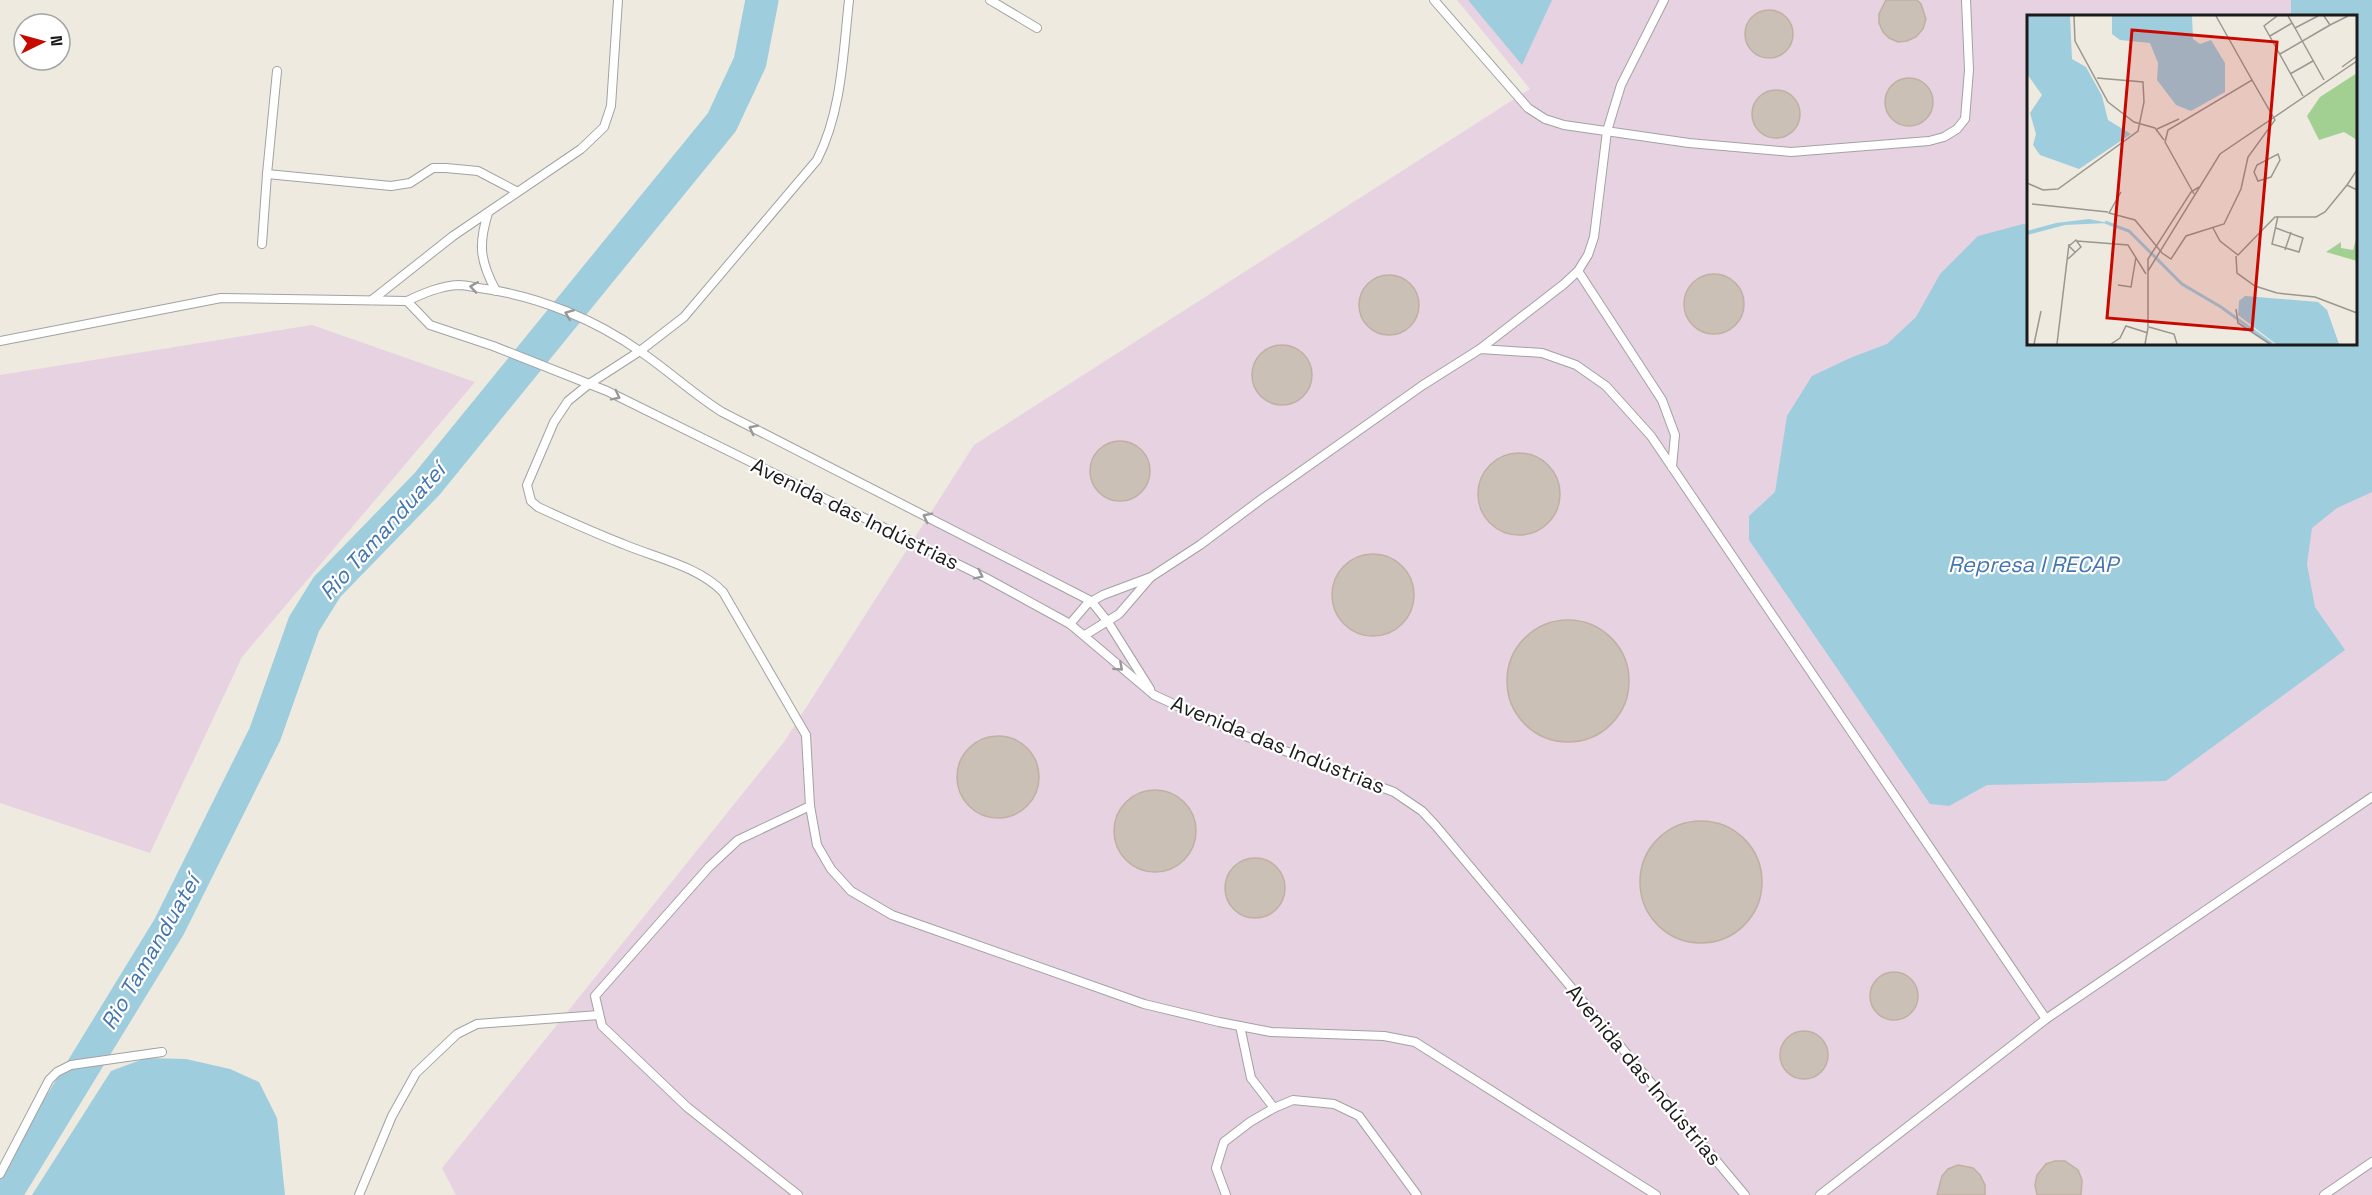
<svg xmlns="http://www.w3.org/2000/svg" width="2372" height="1195" viewBox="0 0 2372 1195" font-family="'Space Grotesk',sans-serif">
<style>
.industrial{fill:#e7d2e2;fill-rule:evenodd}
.water{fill:#9ecdde}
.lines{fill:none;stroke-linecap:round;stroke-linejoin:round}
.river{stroke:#9ecdde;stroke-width:33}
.building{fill:#cac0b6;stroke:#c0b0a2;stroke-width:1.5}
.lane-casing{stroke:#a2a2a2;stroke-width:10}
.lane{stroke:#fff;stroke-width:8}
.oneway{stroke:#989898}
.labels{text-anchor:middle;stroke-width:4.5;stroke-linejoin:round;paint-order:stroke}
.street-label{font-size:21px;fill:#1b1b1b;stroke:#fff}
.water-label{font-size:22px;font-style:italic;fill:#4475af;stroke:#fff}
.inset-river{fill:none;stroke:#9ecdde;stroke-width:3}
.inset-road{fill:none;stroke:#9a9791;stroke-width:1.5}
.view{fill:#c70800;fill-opacity:0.15;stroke:#c70800;stroke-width:3}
.inset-edge{fill:none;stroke:#1b1b1b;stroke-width:3}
</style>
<rect width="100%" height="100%" fill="#eeeae0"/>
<g class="industrial">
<path d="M 1457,0 L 2372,0 L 2372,1195 L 456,1195 L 442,1168 L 784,742 L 974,445 L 1530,89 ZM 2028,16 L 2356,16 L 2356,344 L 2028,344 Z"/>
<polygon points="312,325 475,382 242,657 150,853 0,803 0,375"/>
</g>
<g class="water">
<polygon points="1468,0 1552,0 1522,65"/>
<polygon points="2291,0 2372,0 2372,492 2337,508 2312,528 2307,564 2315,607 2345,650 2166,781 1987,785 1949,806 1930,804 1749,540 1749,516 1775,492 1787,416 1812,376 1850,358 1887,344 1916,317 1940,274 1978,236 2023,224 2028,224 2028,344 2356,344 2356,16 2291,16"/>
<polygon points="146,1058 186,1059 230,1069 259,1082 277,1118 285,1195 32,1195 111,1071"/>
</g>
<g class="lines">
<polyline class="river" points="5,1195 169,927 265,734 304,624 327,587 427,484 722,122 750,62 762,0"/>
</g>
<g class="building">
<polygon points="1886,0 1917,0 1921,4 1926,19 1923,29 1916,37 1907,41 1898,42 1889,38 1883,32 1879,23 1879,14"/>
<circle cx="1769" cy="34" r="24"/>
<circle cx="1909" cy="102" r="24"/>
<circle cx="1776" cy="114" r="24"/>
<circle cx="1714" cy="304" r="30"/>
<circle cx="1389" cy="305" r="30"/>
<circle cx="1282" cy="375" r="30"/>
<circle cx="1120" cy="471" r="30"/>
<circle cx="1519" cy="494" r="41"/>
<circle cx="1373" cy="595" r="41"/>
<circle cx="1568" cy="681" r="61"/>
<circle cx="998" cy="777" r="41"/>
<circle cx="1155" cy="831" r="41"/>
<circle cx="1701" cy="882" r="61"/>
<circle cx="1255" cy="888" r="30"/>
<circle cx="1894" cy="996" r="24"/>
<circle cx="1804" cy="1055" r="24"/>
<polygon points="2055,1161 2065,1161 2078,1170 2082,1180 2081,1195 2037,1195 2035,1185 2037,1175 2046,1164"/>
<polygon points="1958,1165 1973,1168 1980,1175 1985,1185 1985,1195 1937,1195 1942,1176 1948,1169"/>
</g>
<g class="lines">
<g class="lane-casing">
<g id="lane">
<path d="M 849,0 C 843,54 842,111 817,160 L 684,317 L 640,351 L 589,384 L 568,401 L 554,422 L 527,485 L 531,501 L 538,507 C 566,520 595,533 623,544 C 656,558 698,566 723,592 L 806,735 L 810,806 L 817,845 L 831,869 L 851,891 L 892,915 L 1144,1004 L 1219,1022 L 1271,1032 L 1384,1036 L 1415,1042 L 1656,1195"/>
<polyline points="990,0 1037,28"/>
<polyline points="1434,0 1528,108 1545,119 1564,125 1689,143 1791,152 1929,141 1944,137 1957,129 1965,119 1969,70 1966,0"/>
<polyline points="277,71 267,174 391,186 410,183 433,168 446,168 478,171 516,191"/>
<path d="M 488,213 C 478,245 480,261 496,291"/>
<polyline points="262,244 267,174"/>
<polyline points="1578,271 1662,400 1675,435 1672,467"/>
<polyline points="372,300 453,236 581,149 604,127 611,106 618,0"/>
<polyline points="407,301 430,325 493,346 607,391 986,578 1070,624 1154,695 1232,731 1394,792 1422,811 1436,826 1745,1195"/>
<path d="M 0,341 L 221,298 L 407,301 C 424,293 440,286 459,285 C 467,285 477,288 486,289 C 540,297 596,320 641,352 C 669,371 693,394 722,412 L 1091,601 L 1108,622 L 1150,689"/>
<polyline points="1480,349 1564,284 1578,271 1588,255 1594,237 1607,131 1621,85 1664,0"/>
<polyline points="1070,624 1087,604 1103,595 1151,577 1200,545 1263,498 1423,385 1480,349 1542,353 1576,365 1606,386 1651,436 2046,1019 1820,1195"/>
<polyline points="1085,635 1119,614 1150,578"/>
<polyline points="2046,1019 2372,797"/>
<polyline points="1240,1026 1251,1078 1274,1108"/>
<polyline points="0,1174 49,1080 57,1072 71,1065 162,1052"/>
<polyline points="359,1195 392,1116 416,1073 457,1034 477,1024 599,1015"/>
<polyline points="798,1195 687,1107 602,1026 595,996 709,867 738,840 810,806"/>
<polyline points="1226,1195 1216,1168 1224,1142 1250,1122 1274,1108 1293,1100 1334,1104 1359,1116 1417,1195"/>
<polyline points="2324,1195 2372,1162"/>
</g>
</g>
<use href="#lane" class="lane"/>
</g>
<defs><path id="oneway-chevron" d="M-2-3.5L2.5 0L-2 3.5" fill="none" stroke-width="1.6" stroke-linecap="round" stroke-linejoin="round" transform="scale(1.5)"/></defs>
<g class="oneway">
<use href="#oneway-chevron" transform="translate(474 287) rotate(-171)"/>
<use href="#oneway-chevron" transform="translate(569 314) rotate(-158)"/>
<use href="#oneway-chevron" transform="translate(616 396) rotate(27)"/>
<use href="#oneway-chevron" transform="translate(753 429) rotate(-153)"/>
<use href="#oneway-chevron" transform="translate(927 517) rotate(-153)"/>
<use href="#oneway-chevron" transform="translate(979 575) rotate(26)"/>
<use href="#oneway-chevron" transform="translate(1119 667) rotate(42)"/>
</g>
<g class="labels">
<g class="street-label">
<text transform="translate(855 514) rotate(26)" y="7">Avenida das Indústrias</text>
<text transform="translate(1278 745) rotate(22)" y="7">Avenida das Indústrias</text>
<text transform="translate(1644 1075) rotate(50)" y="7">Avenida das Indústrias</text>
</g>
<g class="water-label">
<text transform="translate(382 531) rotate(-48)" y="8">Rio Tamanduateí</text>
<text x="2033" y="572">Represa I RECAP</text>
<text transform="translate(150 952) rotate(-60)" y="8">Rio Tamanduateí</text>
</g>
</g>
<g transform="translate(2027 15)">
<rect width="330" height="330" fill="#eeeae0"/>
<path d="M 330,58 L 330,125 L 317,117 L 292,125 L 280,101 L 293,82 ZM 330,221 L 330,246 L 299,237 L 314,227 L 314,233 L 326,235 Z" fill="#a2d092"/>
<path d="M 0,1 L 43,1 L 45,44 L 59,52 L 75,81 L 81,105 L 104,119 L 52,154 L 13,140 L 6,130 L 9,119 L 3,98 L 15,80 L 0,59 ZM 85,1 L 165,1 L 166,24 L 173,29 L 184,25 L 198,48 L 198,77 L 164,96 L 149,90 L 130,65 L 131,48 L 123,28 L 93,25 L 85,19 ZM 62,204 L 81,208 L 38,210 L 0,220 L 0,216 L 29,208 ZM 218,281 L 291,287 L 300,295 L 312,329 L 249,329 L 211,300 L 212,286 Z" fill="#9ecdde"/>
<path class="inset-river" d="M 78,207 L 102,216 L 155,269 L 194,292 L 245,329"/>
<path class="inset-road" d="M 47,1 L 48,26 L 81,87 L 107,107 L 128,113 L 137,125M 189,1 L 225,65M 250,1 L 237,11 L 276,81M 261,1 L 268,13 L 291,1M 297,1 L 303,10 L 321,1M 268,13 L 297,65M 243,21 L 265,8M 253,39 L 303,10M 315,52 L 330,41M 263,59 L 286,46M 130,114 L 152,104M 251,139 L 253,145 L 244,162 L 231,166 L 227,157 L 230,150 ZM 0,168 L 16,175 L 31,174 L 111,116 L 117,87 L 116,67 L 70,63M 320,170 L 330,155M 94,177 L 82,198 L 108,205 L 135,238 L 144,244 L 159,221 L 197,209 L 214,174 L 221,142 L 248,105 L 225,65 L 141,115 L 138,127 L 167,179M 5,189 L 81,197M 186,213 L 193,226 L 211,240 L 248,202 L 289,202 L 298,197 L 320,170 L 330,175M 249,213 L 276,223 L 272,237 L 245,229 L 251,201M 50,226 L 101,230 L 119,259M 258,235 L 264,217M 209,241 L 210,258 L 228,271 L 250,278 L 288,282 L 330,298M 41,244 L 54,232 L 49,225 L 42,231 L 48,237M 121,256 L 193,139 L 330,46M 91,270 L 104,272 L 109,242M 209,294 L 211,308 L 243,329M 122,312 L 147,319 L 150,329M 7,329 L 14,296M 30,329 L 42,229M 84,329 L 93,323 L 99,311 L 121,318M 118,329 L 121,313 L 121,244 L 164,177 L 172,172"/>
<path class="view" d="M 105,15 L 250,27 L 225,315 L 80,303 Z"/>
<rect width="330" height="330" class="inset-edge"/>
</g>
<g transform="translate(42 42) rotate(85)"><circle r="28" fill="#ffffff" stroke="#a4a4a4" stroke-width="1.5"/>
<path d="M0-4.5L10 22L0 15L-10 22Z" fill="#c70800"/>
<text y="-9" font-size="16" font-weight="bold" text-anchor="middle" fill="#1b1b1b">N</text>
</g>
</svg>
